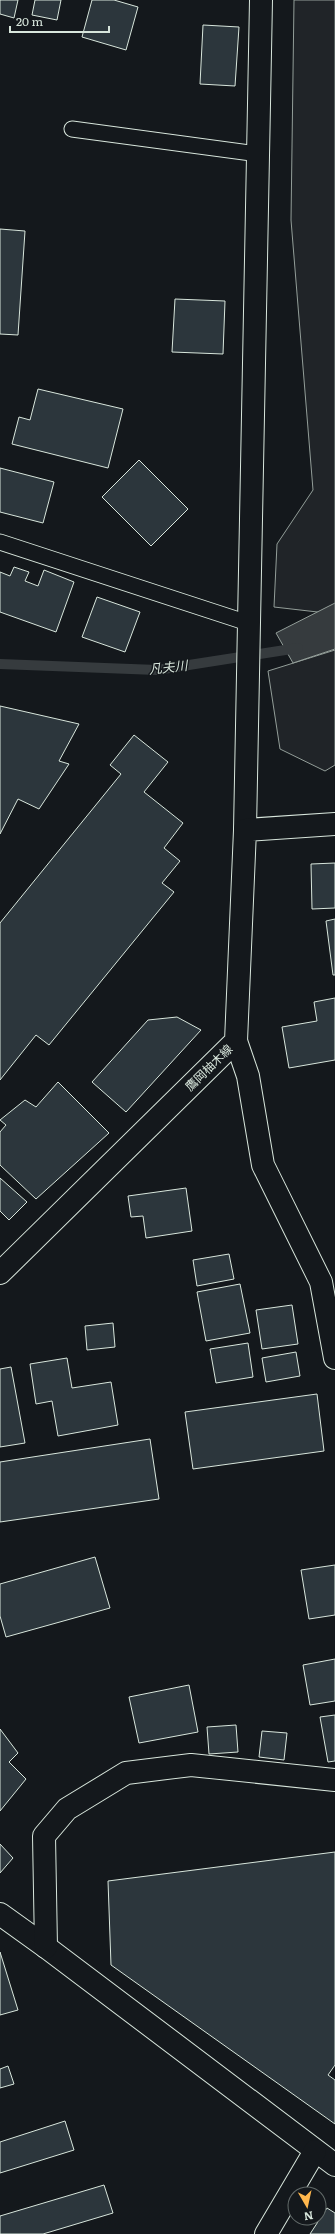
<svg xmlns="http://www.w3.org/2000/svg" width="335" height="2234" viewBox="0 0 335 2234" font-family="Literata,'Noto Sans JP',serif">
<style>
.green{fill:#202428;stroke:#939e99}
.water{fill:#363b3e;stroke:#939e99}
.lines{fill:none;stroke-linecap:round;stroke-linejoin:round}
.stream{stroke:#363b3e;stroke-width:10}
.building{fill:#2c363c;stroke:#d8e6dc}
.service-casing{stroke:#d8e6dc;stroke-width:17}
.minor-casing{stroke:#d8e6dc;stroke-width:24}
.tertiary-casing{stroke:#d8e6dc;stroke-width:24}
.secondary-casing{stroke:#d8e6dc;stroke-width:24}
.service{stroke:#14181c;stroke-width:15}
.minor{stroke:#14181c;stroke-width:22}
.tertiary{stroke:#14181c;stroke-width:22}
.secondary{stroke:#14181c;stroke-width:22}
.labels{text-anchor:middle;stroke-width:3;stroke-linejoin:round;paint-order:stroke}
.street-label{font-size:12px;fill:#d8e6dc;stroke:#14181c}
.water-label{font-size:13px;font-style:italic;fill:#d8e6dc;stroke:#14181c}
</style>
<rect width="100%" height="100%" fill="#14181c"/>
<g class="green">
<polygon points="294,0 335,0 335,614 274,607 277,544 313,490 291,220"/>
<polygon points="335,650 335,765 325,771 280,749 268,671"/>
</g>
<polygon class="water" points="335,603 335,649 293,663 276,633"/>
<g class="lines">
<polyline class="stream" points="0,664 157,670 298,648"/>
</g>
<g class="building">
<polygon points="0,0 18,0 14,18 0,14"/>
<polygon points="35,0 61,0 57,20 32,15"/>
<polygon points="92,0 114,0 138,7 126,50 82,37"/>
<polygon points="203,25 239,27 235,86 200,84"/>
<polygon points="0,229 25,231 18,335 0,334"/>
<polygon points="175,299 225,301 223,354 172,352"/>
<polygon points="38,389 123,409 108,468 12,444 19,417 30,420"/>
<polygon points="139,460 188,509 151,546 102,497"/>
<polygon points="0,468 54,482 43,523 0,512"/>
<polygon points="14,567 29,572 25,581 38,586 44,570 74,582 56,632 0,612 0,572 10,576"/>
<polygon points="97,597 140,612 125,652 82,637"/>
<polygon points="0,706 79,724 59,761 69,764 39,809 18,799 0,834"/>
<polygon points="134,735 168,762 144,792 183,823 164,848 180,861 162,883 174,892 49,1045 36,1035 0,1080 0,923 121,774 110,765"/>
<polygon points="335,863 335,908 312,909 311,864"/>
<polygon points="335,919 335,975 333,975 326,921"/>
<polygon points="335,998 335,1060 289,1068 282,1027 317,1021 314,1002"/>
<polygon points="177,1017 201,1030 126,1112 92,1082 148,1020"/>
<polygon points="58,1082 109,1133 36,1199 0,1165 0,1132 6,1125 0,1120 25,1100 36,1107"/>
<polygon points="0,1178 27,1202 9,1220 0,1211"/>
<polygon points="186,1188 192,1231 146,1238 143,1216 131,1217 128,1196"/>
<polygon points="229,1254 234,1279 197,1286 193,1260"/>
<polygon points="240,1284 250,1333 206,1341 197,1292"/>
<polygon points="292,1305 298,1344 262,1349 256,1310"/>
<polygon points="113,1323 115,1347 87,1350 85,1326"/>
<polygon points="248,1343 253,1377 216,1383 210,1349"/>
<polygon points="296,1352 300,1376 266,1382 262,1358"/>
<polygon points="67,1358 72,1388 111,1382 118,1425 58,1436 52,1401 36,1404 30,1364"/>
<polygon points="11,1367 25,1443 0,1447 0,1369"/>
<polygon points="317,1394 324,1451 193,1469 185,1412"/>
<polygon points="150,1439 159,1499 0,1522 0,1462"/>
<polygon points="95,1557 110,1608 6,1637 0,1616 0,1584"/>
<polygon points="335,1565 335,1615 309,1619 301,1570"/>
<polygon points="335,1659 335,1701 310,1705 303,1665"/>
<polygon points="189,1685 198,1732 139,1743 129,1697"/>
<polygon points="335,1715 335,1761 328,1762 320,1717"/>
<polygon points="236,1725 238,1752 209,1754 207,1727"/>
<polygon points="0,1729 18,1753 9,1762 26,1779 0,1811"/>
<polygon points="262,1731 287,1733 284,1760 259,1757"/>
<polygon points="0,1844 13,1858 0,1873"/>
<polygon points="335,1852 335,2065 328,2075 335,2080 335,2124 111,1965 108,1881"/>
<polygon points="0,1952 18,2010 0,2015"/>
<polygon points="8,2066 14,2084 0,2088 0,2069"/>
<polygon points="65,2121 74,2150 0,2173 0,2142"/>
<polygon points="104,2185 113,2213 43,2234 0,2234 0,2216"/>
<polygon points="327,2208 335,2213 335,2234 310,2234"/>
</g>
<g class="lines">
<g class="service-casing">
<g id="service">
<polyline points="72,129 258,154"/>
<polyline points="0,542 248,623"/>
</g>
</g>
<g class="minor-casing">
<g id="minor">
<polyline points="236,1041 248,1076 263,1165 321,1282 335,1358"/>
<polyline points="0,1914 46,1947 335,2165"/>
<polyline points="46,1947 44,1836 67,1809 126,1773 191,1765 335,1780"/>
<polyline points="266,2234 315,2151"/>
</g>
</g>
<g class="tertiary-casing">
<polyline id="tertiary" points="245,830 261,0"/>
</g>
<g class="secondary-casing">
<polyline id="secondary" points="0,1273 236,1041 245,830 335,824"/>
</g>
<use href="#service" class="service"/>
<use href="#minor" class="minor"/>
<use href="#tertiary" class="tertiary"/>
<use href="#secondary" class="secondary"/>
</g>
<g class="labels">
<g class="street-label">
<text transform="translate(209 1068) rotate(-44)" y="4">鷹岡柚木線</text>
</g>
<g class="water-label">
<text transform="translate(168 667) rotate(-6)" y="5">凡夫川</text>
</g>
</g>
<g transform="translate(307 2206) rotate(171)"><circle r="19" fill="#14181c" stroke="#626a69"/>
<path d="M0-3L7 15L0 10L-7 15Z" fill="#ffb74d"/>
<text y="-6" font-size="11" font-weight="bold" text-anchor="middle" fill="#d8e6dc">N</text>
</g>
<path d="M10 26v6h99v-6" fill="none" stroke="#d8e6dc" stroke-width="2"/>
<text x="16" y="26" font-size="12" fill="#d8e6dc" stroke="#14181c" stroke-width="3" paint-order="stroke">20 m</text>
</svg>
